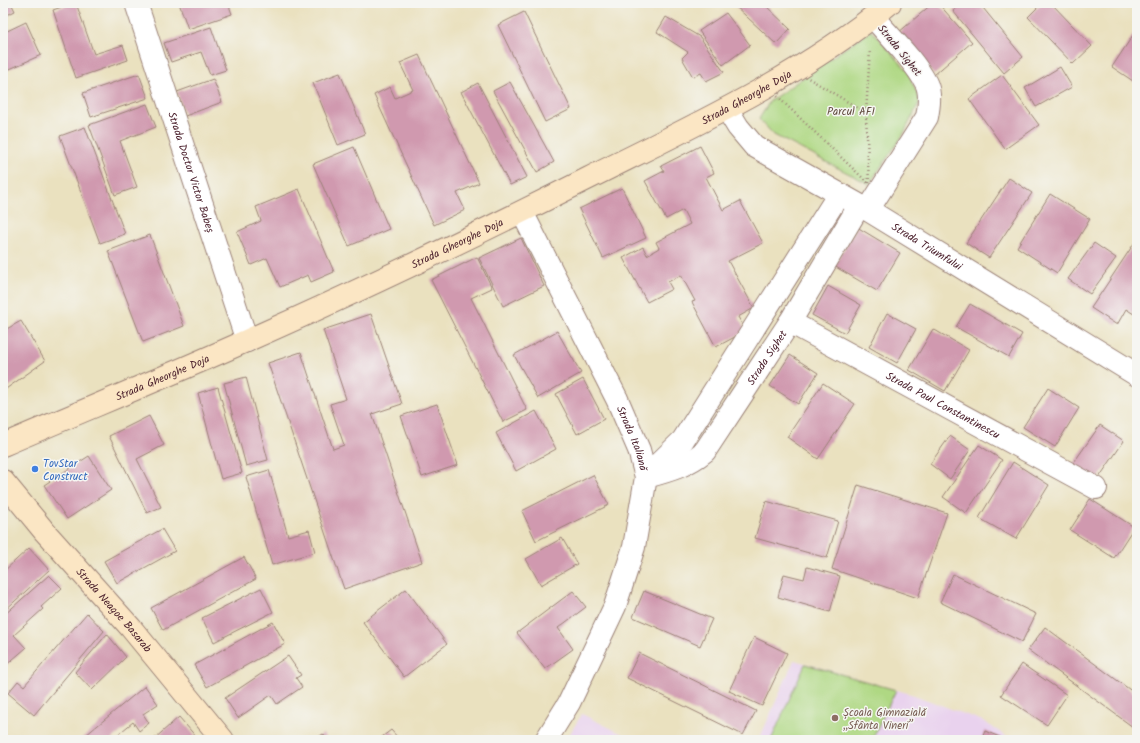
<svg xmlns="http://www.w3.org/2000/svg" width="1140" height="743" viewBox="0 0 1140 743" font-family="Kalam,sans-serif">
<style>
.built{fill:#e9d2ee}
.park{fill:#afd883;stroke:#7c7c57}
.building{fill:#d099af}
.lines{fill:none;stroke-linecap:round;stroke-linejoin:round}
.minor-casing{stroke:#9a8075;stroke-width:24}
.secondary-casing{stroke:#9a8075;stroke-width:24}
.path{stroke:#9a8075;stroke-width:2.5;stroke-dasharray:1 3;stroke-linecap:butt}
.minor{stroke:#fff;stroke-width:22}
.secondary{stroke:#fbe6c4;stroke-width:22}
.shop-dot{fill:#3f7fe0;stroke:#f6f6f2;stroke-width:1.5}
.education-dot{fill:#8d6e63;stroke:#f6f6f2;stroke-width:1.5}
.labels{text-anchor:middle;stroke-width:3;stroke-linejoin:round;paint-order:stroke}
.street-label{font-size:11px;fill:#4a1f2b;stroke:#f6f6f2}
.park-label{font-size:11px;fill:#634d41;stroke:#f6f6f2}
.shop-label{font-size:11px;fill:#366cbe;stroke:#f6f6f2;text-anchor:start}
.education-label{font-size:11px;fill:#785e54;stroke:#f6f6f2;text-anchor:start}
</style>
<rect width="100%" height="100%" fill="#f6f6f2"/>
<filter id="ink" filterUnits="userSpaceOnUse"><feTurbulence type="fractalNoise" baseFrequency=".025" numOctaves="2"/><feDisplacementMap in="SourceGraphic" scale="8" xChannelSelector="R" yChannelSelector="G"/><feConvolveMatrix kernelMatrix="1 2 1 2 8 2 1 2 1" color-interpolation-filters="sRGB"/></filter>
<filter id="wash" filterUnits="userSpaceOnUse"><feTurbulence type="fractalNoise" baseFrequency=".012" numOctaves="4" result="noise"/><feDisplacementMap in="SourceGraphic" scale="16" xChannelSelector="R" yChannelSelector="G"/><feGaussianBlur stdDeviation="0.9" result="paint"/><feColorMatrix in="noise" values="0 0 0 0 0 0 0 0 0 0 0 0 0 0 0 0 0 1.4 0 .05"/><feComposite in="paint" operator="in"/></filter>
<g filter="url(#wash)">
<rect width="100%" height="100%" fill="#eae1bf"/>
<g class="built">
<polygon points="794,660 914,695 983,721 1012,740 759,740"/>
<polygon points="582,714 634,740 566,740"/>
</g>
<g class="park">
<polygon points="871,30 907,70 920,101 903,135 869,184 774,135 759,119 770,101"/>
<polygon points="805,664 896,690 872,740 771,740"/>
</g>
<g id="blocks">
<g class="building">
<polygon points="3,3 11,3 15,11 3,17"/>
<polygon points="73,3 76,3 94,54 123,45 128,60 76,78 53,10"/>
<polygon points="179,3 228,3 232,14 188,29"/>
<polygon points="732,3 763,3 790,29 776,44"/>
<polygon points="933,3 938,3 972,42 934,75 898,33"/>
<polygon points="963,3 979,3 1023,57 1004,73 953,11"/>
<polygon points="1042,3 1051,3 1092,46 1073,64 1028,17"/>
<polygon points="524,12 571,109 545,122 498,25"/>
<polygon points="726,13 750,45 723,65 699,31"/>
<polygon points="666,17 700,37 724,72 706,81 701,73 693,77 682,58 688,52 657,32"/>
<polygon points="26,22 41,55 3,72 3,33"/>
<polygon points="211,27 226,70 210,75 201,52 171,62 164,43"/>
<polygon points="1137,29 1137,82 1136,83 1112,67"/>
<polygon points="419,55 479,183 457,193 465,210 434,225 374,95 390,87 395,98 413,90 400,63"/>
<polygon points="1060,67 1072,87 1036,107 1025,88"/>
<polygon points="340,73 365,134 338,145 313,83"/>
<polygon points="139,74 148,98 91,117 83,93"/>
<polygon points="1002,75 1039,125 1005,149 969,99"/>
<polygon points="213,79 222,102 185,116 177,92"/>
<polygon points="510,82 554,162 537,172 493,91"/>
<polygon points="478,83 527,177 510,185 461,92"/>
<polygon points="147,104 156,127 120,141 137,187 115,195 89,125"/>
<polygon points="85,127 125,234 100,243 60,136"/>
<polygon points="700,146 714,173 706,177 723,210 740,201 763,243 728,261 754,308 738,317 746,331 716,347 692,302 695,301 681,275 668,282 672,289 647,302 623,258 643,247 647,255 659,248 656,242 690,224 683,210 666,219 645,181 664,171 661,166"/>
<polygon points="354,147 389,229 349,246 313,164"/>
<polygon points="1009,178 1032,193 989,258 966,243"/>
<polygon points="622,188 646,238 603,258 579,209"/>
<polygon points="299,189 334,272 311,282 308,275 280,287 267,258 251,265 237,232 261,221 256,207"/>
<polygon points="1050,194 1090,219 1057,273 1017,247"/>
<polygon points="857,227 900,253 877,291 834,266"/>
<polygon points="150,235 184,326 143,342 108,251"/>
<polygon points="521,238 544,286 503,306 479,258"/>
<polygon points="1137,239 1137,316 1126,309 1117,325 1091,308"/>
<polygon points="1094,243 1116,258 1090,294 1068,279"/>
<polygon points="477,257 492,288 471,298 527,410 503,422 431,280"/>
<polygon points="828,286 861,305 845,333 812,315"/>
<polygon points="970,304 1022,334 1009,357 956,327"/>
<polygon points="887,313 916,329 897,363 869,347"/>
<polygon points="371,314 402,404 372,414 422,562 344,589 268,363 301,352 333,449 344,445 330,404 346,399 323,330"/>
<polygon points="21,321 45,361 3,391 3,331"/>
<polygon points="933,329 969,350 945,391 909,370"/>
<polygon points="557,331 581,373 538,398 514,355"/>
<polygon points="790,355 818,373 798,404 770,386"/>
<polygon points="246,377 268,460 246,466 224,383"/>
<polygon points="583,379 604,419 577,434 556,394"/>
<polygon points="823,383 855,404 818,459 787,437"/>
<polygon points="218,387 242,473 221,479 198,393"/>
<polygon points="1048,388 1079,408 1055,447 1023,427"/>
<polygon points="437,404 458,465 422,477 401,416"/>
<polygon points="536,411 556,449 516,471 496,433"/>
<polygon points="149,416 164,445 137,459 161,507 147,513 109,436"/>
<polygon points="1100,425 1124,441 1096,482 1072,465"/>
<polygon points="950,436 970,450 950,479 930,464"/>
<polygon points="979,445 1002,460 966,513 943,497"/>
<polygon points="89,456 111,490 67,519 44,485"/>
<polygon points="1013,462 1049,485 1016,539 979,518"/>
<polygon points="269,470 288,536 309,530 315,552 272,565 246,477"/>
<polygon points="593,475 609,505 536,541 522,511"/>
<polygon points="858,485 947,513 918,598 832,569"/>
<polygon points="1090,499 1134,527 1114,558 1070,530"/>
<polygon points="766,501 838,521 827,558 755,538"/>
<polygon points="162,529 175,551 117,583 104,561"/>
<polygon points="562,538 577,564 541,585 526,559"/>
<polygon points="29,548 49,570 3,612 3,572"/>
<polygon points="244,557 256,579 163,630 151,608"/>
<polygon points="807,567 840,576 830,612 778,597 784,574 804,579"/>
<polygon points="953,574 1036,614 1022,642 940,602"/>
<polygon points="49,575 62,588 41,607 43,609 14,635 26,648 5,666 3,664 3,616"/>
<polygon points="261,588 273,612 214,642 202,618"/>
<polygon points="406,589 447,644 404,677 363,622"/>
<polygon points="573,591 586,607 558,628 573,649 545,669 517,633"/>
<polygon points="644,591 712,619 700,646 633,617"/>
<polygon points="87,613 104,631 34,715 8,693 18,681 24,686"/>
<polygon points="273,622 285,644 207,687 194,665"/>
<polygon points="1045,627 1137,695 1137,730 1028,650"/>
<polygon points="107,634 126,657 92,690 75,672"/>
<polygon points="754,637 787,653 762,706 729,691"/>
<polygon points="639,653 756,711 743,735 627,678"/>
<polygon points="288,656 301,675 296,678 302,687 277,704 271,695 238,718 225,698"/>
<polygon points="1022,664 1067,695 1047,725 1001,695"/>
<polygon points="145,686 158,704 143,714 149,723 139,731 133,722 111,740 80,740"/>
<polygon points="179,717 198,739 153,740"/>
<polygon points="391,730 400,740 378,740"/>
<polygon points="985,731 1007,740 981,740"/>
<polygon points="323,734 328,740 314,740"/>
</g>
</g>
</g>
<g filter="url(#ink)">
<use href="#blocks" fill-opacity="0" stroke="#9a8075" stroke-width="1"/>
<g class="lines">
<g class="minor-casing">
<g id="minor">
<path id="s1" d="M 136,3 L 247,341"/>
<path id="s2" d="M 727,109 L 738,127 L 754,146 L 868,210 L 1137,375"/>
<path d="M 868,210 L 927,117 C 929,106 931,93 926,83 C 914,60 890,37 873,17"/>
<path id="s3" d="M 522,212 L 617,399 L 639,450 L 646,477 L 634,547 L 615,606 L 569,703 L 546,740"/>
<path id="s4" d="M 790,322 L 1096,488"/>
<polyline points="646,476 683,440 839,194"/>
<path id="s5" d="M 646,477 C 668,471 687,466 705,451 L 790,322 L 859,206"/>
</g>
</g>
<g class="secondary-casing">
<g id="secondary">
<path id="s6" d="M 3,445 C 84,410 166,377 246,341 C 362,290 476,235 589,178 C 691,127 802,76 890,3"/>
<path id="s7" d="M 3,481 L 45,532 L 131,628 L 223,740"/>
</g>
</g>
<g class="path">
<polygon points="795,70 866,113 869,184 777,96"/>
<polyline points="866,113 870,50"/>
</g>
<use href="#minor" class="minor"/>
<use href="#secondary" class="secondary"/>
</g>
</g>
<circle class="shop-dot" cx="35" cy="469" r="4"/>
<circle class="education-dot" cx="835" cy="718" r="4"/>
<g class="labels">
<g class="street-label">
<text transform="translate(900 50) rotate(51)" y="4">Strada Sighet</text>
<text dy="4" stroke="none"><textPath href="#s6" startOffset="821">Strada Gheorghe Doja</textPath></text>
<text dy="4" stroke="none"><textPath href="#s1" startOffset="178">Strada Doctor Victor Babeș</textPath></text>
<text dy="4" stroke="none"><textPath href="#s6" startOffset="497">Strada Gheorghe Doja</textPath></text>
<text dy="4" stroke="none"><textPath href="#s2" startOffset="246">Strada Triumfului</textPath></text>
<text dy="4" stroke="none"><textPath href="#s5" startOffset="177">Strada Sighet</textPath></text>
<text dy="4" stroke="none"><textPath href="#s6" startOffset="173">Strada Gheorghe Doja</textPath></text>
<text dy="4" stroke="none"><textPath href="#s4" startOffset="174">Strada Paul Constantinescu</textPath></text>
<text dy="4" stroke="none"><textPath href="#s3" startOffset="252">Strada Italiană</textPath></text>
<text dy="4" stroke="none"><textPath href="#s7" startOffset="170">Strada Neagoe Basarab</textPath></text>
</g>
<g class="park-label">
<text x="851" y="115">Parcul AFI</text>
</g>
<g class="shop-label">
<text x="43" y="467">TovStar<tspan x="43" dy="13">Construct</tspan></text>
</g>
<g class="education-label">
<text x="843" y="716">Școala Gimnazială<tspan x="843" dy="13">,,Sfânta Vineri”</tspan></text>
</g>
</g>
<rect width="1140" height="743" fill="none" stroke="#f6f6f2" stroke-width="16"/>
</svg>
